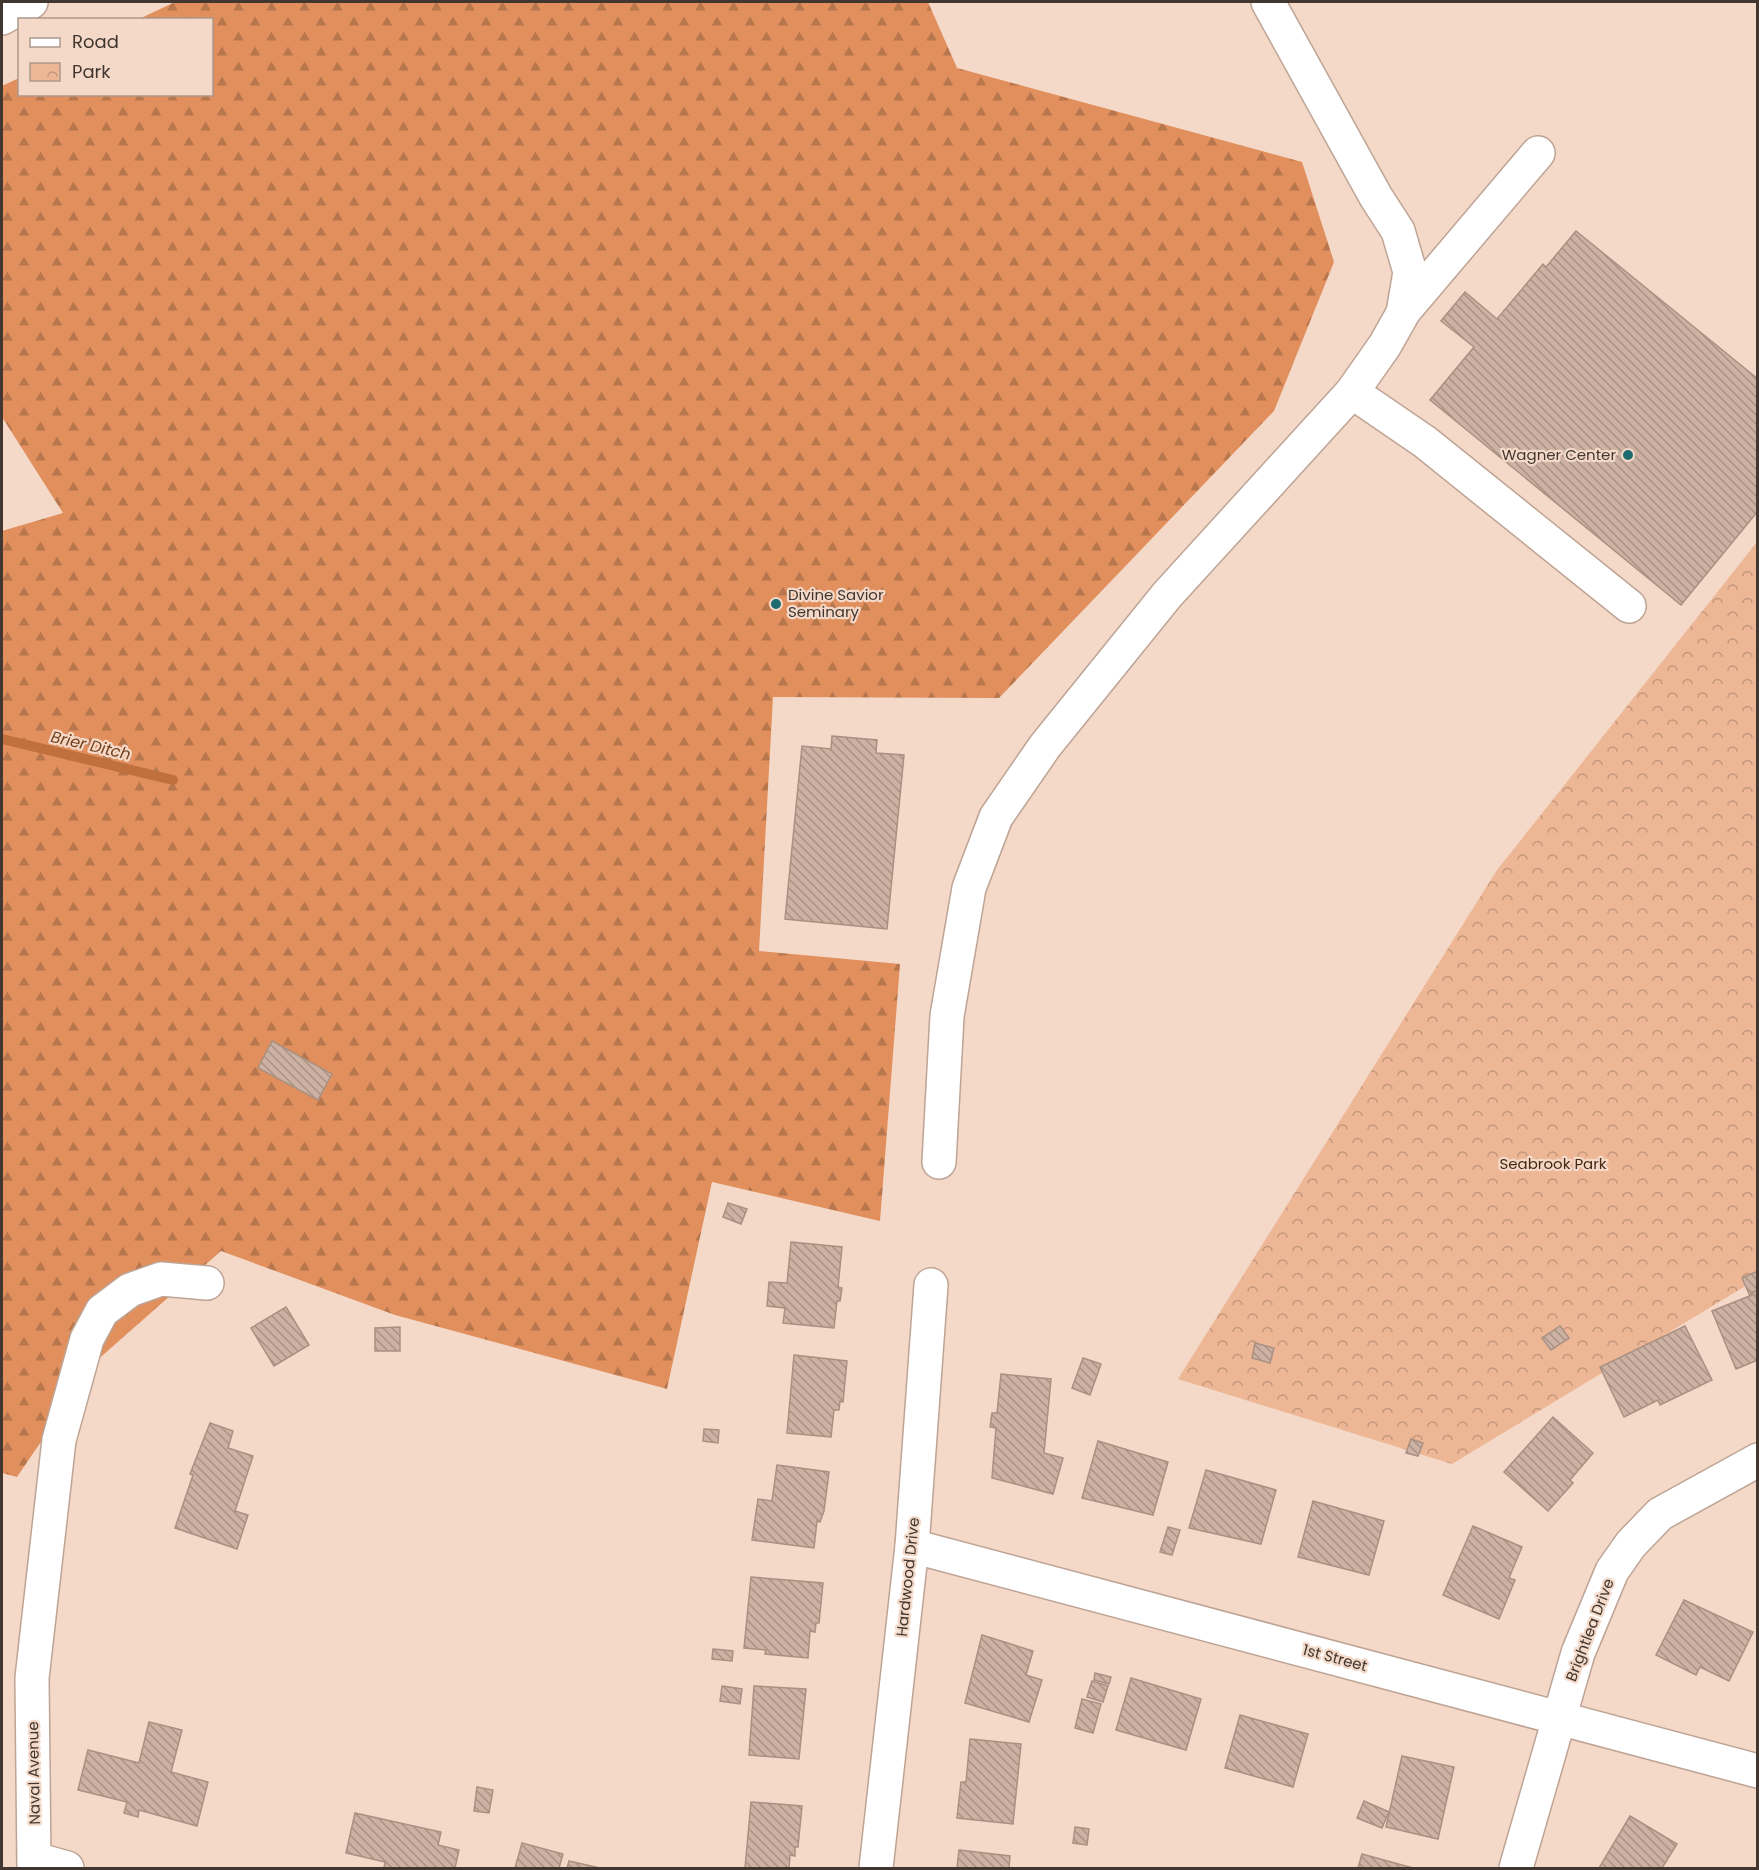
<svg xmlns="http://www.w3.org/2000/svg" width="1759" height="1870" viewBox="0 0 1759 1870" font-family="Poppins,sans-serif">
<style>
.forest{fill:url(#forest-firs)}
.park{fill:url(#park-crowns)}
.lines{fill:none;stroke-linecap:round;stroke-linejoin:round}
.stream{stroke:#bf703d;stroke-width:10}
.building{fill:url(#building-back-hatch);stroke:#aa9081;stroke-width:1.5}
.minor-casing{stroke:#bea495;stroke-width:36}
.minor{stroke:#fff;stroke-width:33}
.poi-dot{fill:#1d6a6f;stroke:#f4d8c8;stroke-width:2}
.labels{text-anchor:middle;stroke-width:4.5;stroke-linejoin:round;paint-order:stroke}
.poi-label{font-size:15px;fill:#413730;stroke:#f4d8c8;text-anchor:end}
.park-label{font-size:15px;fill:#492812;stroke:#f4d8c8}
.street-label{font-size:15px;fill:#413730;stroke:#f4d8c8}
.water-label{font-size:16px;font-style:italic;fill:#753f1a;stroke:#f4d8c8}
</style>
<defs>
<pattern id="forest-firs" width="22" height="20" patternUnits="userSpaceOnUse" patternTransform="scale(1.5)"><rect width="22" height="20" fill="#e18f5d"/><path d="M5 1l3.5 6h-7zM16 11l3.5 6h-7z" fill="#b8764d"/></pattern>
<pattern id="park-crowns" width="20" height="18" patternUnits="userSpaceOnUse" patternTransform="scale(1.5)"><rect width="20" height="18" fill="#edb796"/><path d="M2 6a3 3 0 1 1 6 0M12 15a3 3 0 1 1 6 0" fill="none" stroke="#c2967b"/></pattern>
<pattern id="building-back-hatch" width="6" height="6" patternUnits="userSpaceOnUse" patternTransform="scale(1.5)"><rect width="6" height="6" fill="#cdb2a3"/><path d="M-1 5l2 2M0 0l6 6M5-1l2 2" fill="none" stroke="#a89285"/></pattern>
</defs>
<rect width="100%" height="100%" fill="#f4d8c8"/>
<polygon class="forest" points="175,2 928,2 957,68 1302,162 1334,262 1274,411 999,698 773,697 759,951 900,964 880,1221 712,1182 667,1389 395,1315 221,1251 95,1362 17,1477 2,1473 2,531 63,513 2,417 2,86 19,78 20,94 212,94 212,20 139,19"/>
<polygon class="park" points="1757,542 1757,1279 1452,1464 1178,1379 1497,870"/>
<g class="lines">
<polyline class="stream" points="2,739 173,780"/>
</g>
<g class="building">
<polygon points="1576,231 1758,379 1758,511 1681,605 1430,400 1474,347 1441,321 1465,292 1497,319 1543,264 1546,267"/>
<polygon points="832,736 877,740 876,753 904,755 887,929 785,919 802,746 831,749"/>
<polygon points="272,1041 332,1074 318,1100 258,1068"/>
<polygon points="728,1203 747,1209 741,1224 723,1217"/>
<polygon points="791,1242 842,1247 838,1287 842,1288 840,1301 837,1301 834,1328 783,1323 785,1308 767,1306 769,1282 787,1283"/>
<polygon points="1758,1271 1758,1290 1750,1296 1742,1278"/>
<polygon points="1758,1290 1758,1360 1736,1369 1712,1311 1752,1295 1751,1293"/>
<polygon points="286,1307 309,1345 274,1366 251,1328"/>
<polygon points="1560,1326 1569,1338 1551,1350 1542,1338"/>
<polygon points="1685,1326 1712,1380 1660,1405 1658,1400 1624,1417 1600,1367"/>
<polygon points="400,1327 400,1351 375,1351 375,1328"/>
<polygon points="1255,1343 1274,1348 1270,1363 1252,1358"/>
<polygon points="794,1355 847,1361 843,1402 840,1401 839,1410 834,1410 831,1437 787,1433"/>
<polygon points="1083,1358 1101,1364 1090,1395 1072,1388"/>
<polygon points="1001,1374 1051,1379 1044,1453 1063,1458 1053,1494 992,1478 996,1428 990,1427 992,1413 997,1413"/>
<polygon points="1553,1417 1593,1453 1570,1480 1573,1483 1548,1511 1504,1472"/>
<polygon points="210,1423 233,1431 228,1448 253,1456 235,1511 248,1515 237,1549 175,1528 193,1475 190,1474"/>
<polygon points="704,1429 719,1430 718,1443 703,1441"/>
<polygon points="1411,1439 1423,1443 1418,1456 1406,1453"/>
<polygon points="1098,1441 1168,1462 1153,1515 1082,1498"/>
<polygon points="777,1465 829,1472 824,1511 820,1522 817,1521 814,1548 752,1540 758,1499 772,1501"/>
<polygon points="1206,1470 1276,1490 1261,1544 1189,1528"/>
<polygon points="1313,1501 1384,1521 1369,1575 1298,1557"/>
<polygon points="1473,1526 1522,1547 1509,1578 1515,1580 1499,1619 1443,1595"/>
<polygon points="1168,1527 1180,1530 1172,1555 1160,1552"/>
<polygon points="751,1577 823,1583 819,1623 816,1623 815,1632 810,1631 808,1658 765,1654 766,1650 744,1648"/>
<polygon points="1684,1600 1753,1632 1729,1681 1700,1667 1696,1675 1656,1655"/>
<polygon points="982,1635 1033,1651 1026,1675 1042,1680 1029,1722 965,1703"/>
<polygon points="713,1649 733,1651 732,1661 712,1659"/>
<polygon points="1095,1673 1111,1677 1109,1684 1094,1680"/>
<polygon points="1131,1678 1201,1699 1186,1750 1116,1730"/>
<polygon points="1092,1681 1108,1686 1103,1702 1087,1697"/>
<polygon points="722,1686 742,1689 740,1704 720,1701"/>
<polygon points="754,1686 806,1689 799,1759 749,1755"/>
<polygon points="1082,1699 1101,1704 1093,1733 1075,1728"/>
<polygon points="1240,1715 1308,1734 1293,1787 1225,1768"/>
<polygon points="149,1722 182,1730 171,1772 208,1782 197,1826 139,1810 138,1817 124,1813 127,1802 78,1790 88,1750 139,1763"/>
<polygon points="970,1739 1021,1744 1013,1824 957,1818 961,1782 966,1782"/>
<polygon points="1402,1756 1454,1767 1438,1839 1386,1827"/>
<polygon points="477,1787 493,1790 489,1813 474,1811"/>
<polygon points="1364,1801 1389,1812 1382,1828 1357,1818"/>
<polygon points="751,1802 802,1806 798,1847 795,1847 795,1856 790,1855 789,1868 745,1868"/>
<polygon points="355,1813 441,1832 438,1845 459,1850 455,1868 384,1868 385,1862 346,1853"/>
<polygon points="1630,1816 1677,1844 1662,1868 1599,1868"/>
<polygon points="1075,1827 1089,1829 1087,1845 1073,1843"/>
<polygon points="522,1843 563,1854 559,1868 515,1868"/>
<polygon points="959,1850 1010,1856 1009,1868 957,1868"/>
<polygon points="1362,1854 1413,1868 1358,1868"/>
<polygon points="569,1861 600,1868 567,1868"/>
</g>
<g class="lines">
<g class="minor-casing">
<g id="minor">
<polyline points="2,18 31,2"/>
<polyline points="1404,311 1538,153"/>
<polyline points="1352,392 1425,442 1629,606"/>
<polyline points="939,1162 947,1016 969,888 996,817 1045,746 1167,595 1352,392 1385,345 1403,313 1410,272 1398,231 1376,197 1268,2"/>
<polyline points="912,1546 1758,1771"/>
<polyline points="35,1859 67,1868"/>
<polyline points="34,1868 32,1678 59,1440 87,1339 102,1311 130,1290 161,1279 207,1283"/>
<polyline points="876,1868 912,1546 931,1285"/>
<polyline points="1516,1868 1578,1653 1612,1571 1631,1544 1660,1514 1758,1460"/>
</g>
</g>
<use href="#minor" class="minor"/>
</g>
<g class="poi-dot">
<circle cx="1628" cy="455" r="6"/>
<circle cx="776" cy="604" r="6"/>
</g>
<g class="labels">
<g class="poi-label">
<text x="1616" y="460">Wagner Center</text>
<text x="788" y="600" text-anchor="start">Divine Savior<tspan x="788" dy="17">Seminary</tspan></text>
</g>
<g class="park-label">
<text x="1553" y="1169">Seabrook Park</text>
</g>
<g class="street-label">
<text transform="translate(908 1577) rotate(-84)" y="5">Hardwood Drive</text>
<text transform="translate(1590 1630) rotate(-69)" y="5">Brightlea Drive</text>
<text transform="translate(1335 1658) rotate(15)" y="5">1st Street</text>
<text transform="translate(34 1773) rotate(-91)" y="5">Naval Avenue</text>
</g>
<g class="water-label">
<text transform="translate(91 745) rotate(13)" y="6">Brier Ditch</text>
</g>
</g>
<rect width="1759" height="1870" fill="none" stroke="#413730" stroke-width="6"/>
<rect x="18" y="18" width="195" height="78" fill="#f4d8c8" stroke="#ac988b" stroke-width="1.5"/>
<rect x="30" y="38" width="30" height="9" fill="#ffffff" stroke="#ac988b" stroke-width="1.5"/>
<text x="72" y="48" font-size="18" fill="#413730">Road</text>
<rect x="30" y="63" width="30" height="18" fill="url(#park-crowns)" stroke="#ac988b" stroke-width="1.5"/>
<text x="72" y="78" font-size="18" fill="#413730">Park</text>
</svg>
